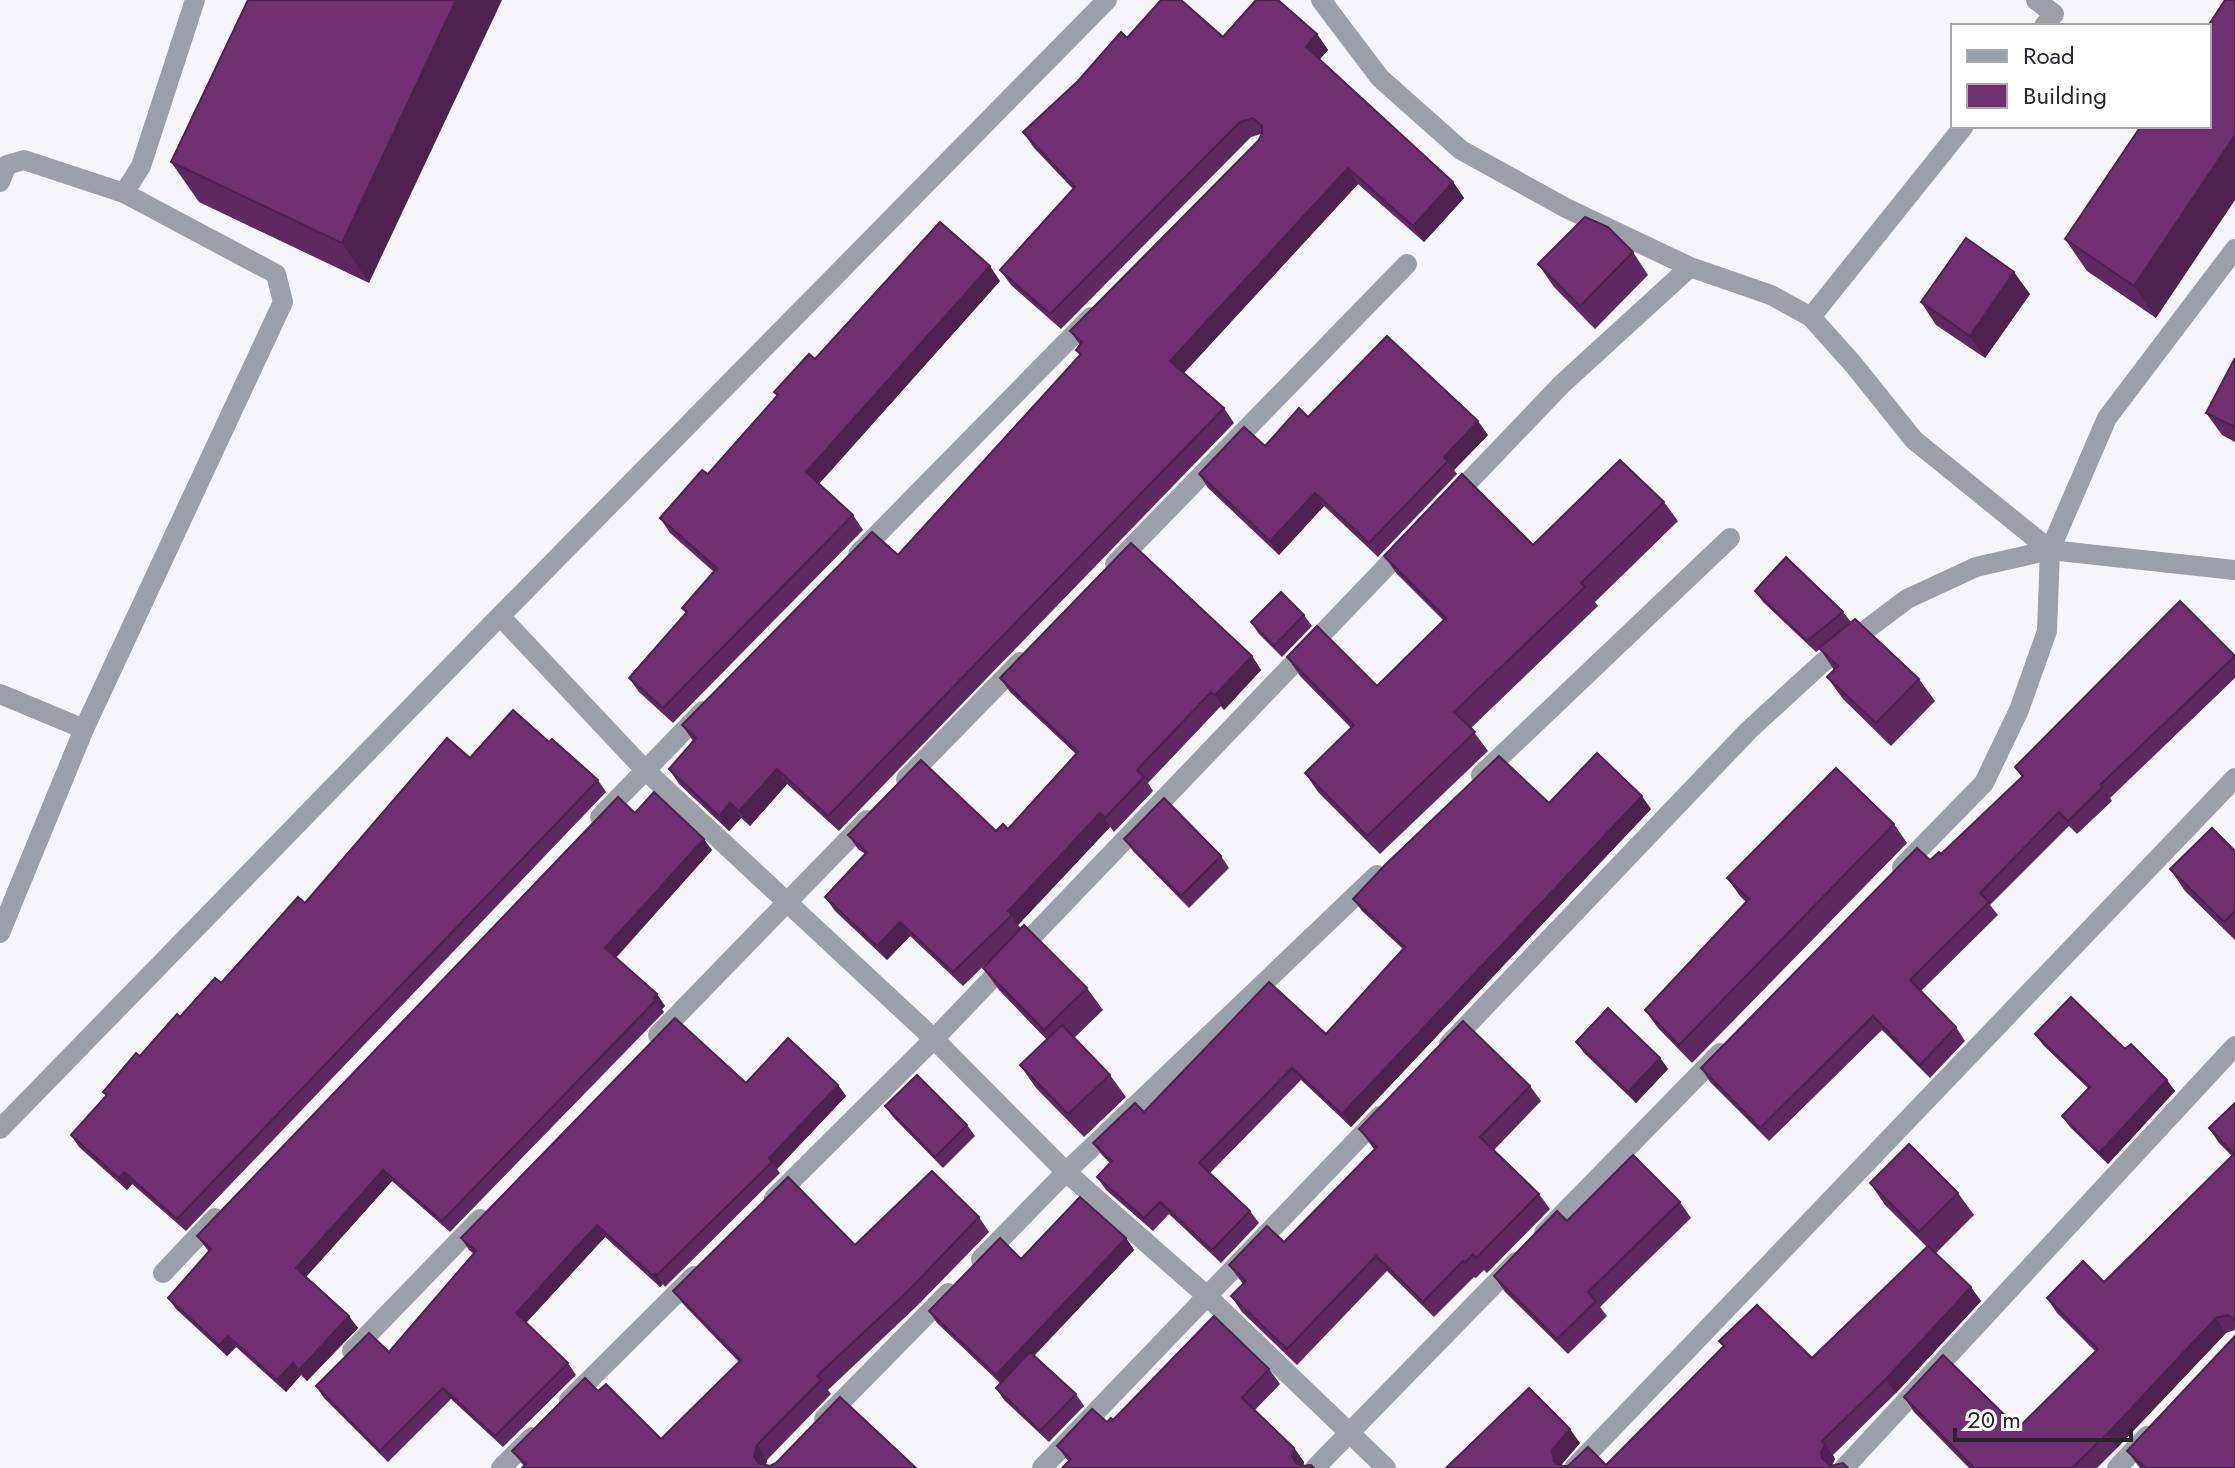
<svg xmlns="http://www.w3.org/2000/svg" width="2235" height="1468" viewBox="0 0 2235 1468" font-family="Jost,sans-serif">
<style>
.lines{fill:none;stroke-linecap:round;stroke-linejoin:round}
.minor{stroke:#9a9faa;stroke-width:20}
.wall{fill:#5f2860}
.shaded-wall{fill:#4e214e}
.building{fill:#6f2f70;stroke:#4e214e;stroke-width:2}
</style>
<rect width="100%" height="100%" fill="#f6f5fb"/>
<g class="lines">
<g class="minor">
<polyline points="1321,0 1380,78 1461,150 1566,208 1690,267 1771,295 1811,317 1853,364 1914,440 2050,550 2235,570"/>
<polyline points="2036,0 2054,14 2044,26"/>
<polyline points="0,182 7,165 24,160 124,193 141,166 195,0"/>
<polyline points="1811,317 1964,126"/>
<polyline points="1451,500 1562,384 1690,267"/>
<polyline points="858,554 1091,317"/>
<polyline points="1115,564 1407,264"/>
<polyline points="500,616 645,770 934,1039 1066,1172 1208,1297 1386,1468"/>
<polyline points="0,694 84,729"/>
<polyline points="1481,775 1730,538"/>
<polyline points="906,779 1020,662"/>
<polyline points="600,817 703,711"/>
<polyline points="1902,867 1984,783 2019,710 2047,631 2050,550"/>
<polyline points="0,933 84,729 283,302 276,274 124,193"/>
<polyline points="658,1035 867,820"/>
<polyline points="1449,1044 1749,730 1822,663 1907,599 1976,567 2050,550 2107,418 2235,249"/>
<polyline points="0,1129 500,616 1107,0"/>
<polyline points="774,1198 934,1039 1409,543"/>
<polyline points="1544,1233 1720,1053"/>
<polyline points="981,1259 1066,1172 1377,875"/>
<polyline points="163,1273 215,1218"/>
<polyline points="352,1351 480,1219"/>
<polyline points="569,1400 694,1276"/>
<polyline points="824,1419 948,1293"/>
<polyline points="501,1468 532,1437"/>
<polyline points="1042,1468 1380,1116"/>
<polyline points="1315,1468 1516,1262"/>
<polyline points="1574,1468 2235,778"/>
<polyline points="1844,1468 2235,1046"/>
<polyline points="2117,1468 2147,1436"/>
</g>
</g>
<g class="wall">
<polygon points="248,0 369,283 199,202 171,162"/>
<polygon points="1317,34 1328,50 1319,60 1453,182 1464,198 1424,242 1358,184 1184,373 1224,408 1234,423 839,831 787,784 750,826 741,818 729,831 679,784 669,769 693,741 682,725 898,555 1080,356 1076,350 1080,345 1070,331 1259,140 1261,134 1251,137 1061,329 1011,285 1000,270 1073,189 1034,148 1023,132 1127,38 1223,37"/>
<polygon points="2141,126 2156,318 2087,271 2065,239"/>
<polygon points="1633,252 1648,275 1595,329 1554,287 1538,264"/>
<polygon points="1000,281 819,484 853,515 863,530 673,723 639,692 629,678 686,613 682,608 714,572 670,533 660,518 708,474 777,396 774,392 815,359"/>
<polygon points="2030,294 1985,358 1936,325 1921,302"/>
<polygon points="2235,358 2235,442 2222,435 2206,413"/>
<polygon points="1308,417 1488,435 1454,470 1457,474 1378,557 1324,506 1279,555 1208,488 1199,474 1265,446"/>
<polygon points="1664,502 1678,521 1595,602 1598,606 1471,728 1488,751 1380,854 1318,792 1305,773 1351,728 1300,676 1287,657 1377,686 1444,621 1397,574 1384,556 1533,545"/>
<polygon points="1755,591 1843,612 1851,622 1919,679 1935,701 1891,746 1843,699 1827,677 1834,670 1820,649 1816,652 1763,602"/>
<polygon points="1304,615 1312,626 1282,657 1259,634 1251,622"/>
<polygon points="1252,656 1261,670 1224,710 1221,706 1148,783 1153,791 1114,832 1110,827 1018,925 1021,928 1087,988 1103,1010 1074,1038 1110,1075 1126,1097 1084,1137 1036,1088 1020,1065 1047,1040 999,990 983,968 1001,949 963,986 910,936 887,960 835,911 825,897 865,854 858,849 848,835 996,831 1008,829 1076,754 1010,692 1000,678"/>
<polygon points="2235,656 2235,678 2110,798 2112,801 2077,834 2069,826 1990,905 1998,915 1921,991 1956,1027 1965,1041 1930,1078 1882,1030 1769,1141 1710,1082 1701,1068 1930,860 1941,854 2022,777 2015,767"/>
<polygon points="549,742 598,780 606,792 186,1231 132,1184 127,1190 79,1147 71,1135 106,1096 103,1092 180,1017 221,983 305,903 470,758"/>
<polygon points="1549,803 1651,809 1351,1127 1301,1080 1210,1173 1250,1211 1259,1223 1221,1263 1169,1214 1153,1231 1106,1190 1097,1177 1110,1163 1102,1155 1093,1143 1144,1112 1326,1034 1403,949 1362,911 1353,899"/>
<polygon points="635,813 712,850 616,958 665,1006 662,1009 664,1012 450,1232 392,1181 306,1277 358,1328 307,1381 301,1375 286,1392 236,1347 227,1356 176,1309 168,1298 209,1252 197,1236"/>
<polygon points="1894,824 1907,843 1692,1063 1658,1028 1645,1010 1746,902 1740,896 1727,878"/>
<polygon points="1124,839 1221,856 1229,868 1189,908 1133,851"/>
<polygon points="2235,851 2235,940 2185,891 2170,869"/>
<polygon points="2035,1034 2125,1049 2175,1091 2108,1164 2070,1127 2062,1116 2089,1089 2043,1045"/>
<polygon points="1576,1042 1660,1058 1668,1069 1636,1103 1584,1053"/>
<polygon points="746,1083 838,1085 846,1096 777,1169 780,1173 665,1287 663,1284 660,1287 605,1237 526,1323 568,1363 576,1375 503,1447 451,1399 388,1462 324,1398 316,1386 389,1352 474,1254 469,1250 461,1238"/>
<polygon points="1530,1086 1541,1101 1494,1150 1539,1194 1550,1209 1487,1273 1484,1270 1476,1278 1474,1277 1434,1317 1387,1271 1297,1365 1242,1312 1231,1296 1243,1284 1229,1265 1284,1242 1374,1149 1359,1129"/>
<polygon points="2235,1103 2235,1330 2226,1333 2117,1448 2097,1468 1969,1468 1914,1412 1904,1397 2018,1428 2095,1351 2057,1313 2047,1298 2104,1282 2232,1156 2219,1143 2209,1128"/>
<polygon points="885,1106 967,1125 975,1136 943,1168 893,1117"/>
<polygon points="1870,1183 1958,1193 1974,1215 1936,1253 1981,1301 1896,1393 1833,1455 1835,1459 1831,1466 1848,1468 1446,1468 1580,1443 1562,1464 1562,1466 1606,1465 1724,1347 1719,1341 1812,1358 1927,1247 1885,1205"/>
<polygon points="1680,1202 1691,1218 1600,1307 1607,1316 1568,1354 1505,1292 1494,1276 1567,1221"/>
<polygon points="979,1217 989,1232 918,1305 828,1390 831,1394 767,1460 766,1465 916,1468 524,1466 512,1451 598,1391 661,1439 739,1362 684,1305 673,1291 855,1245"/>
<polygon points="1126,1238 1134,1250 1034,1356 1076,1394 1084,1406 1049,1442 1004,1400 996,1388 1000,1383 937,1323 929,1311 1021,1259"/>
<polygon points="1269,1369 1280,1384 1255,1410 1294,1448 1304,1462 1303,1466 1069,1462 1057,1446 1107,1422"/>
<polygon points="2127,1451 2235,1468 2140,1468"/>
</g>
<g class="shaded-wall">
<polygon points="456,0 502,0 369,283 342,243"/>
<polygon points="1317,34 1328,50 1316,63 1306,47"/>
<polygon points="2235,135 2235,200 2156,318 2134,286"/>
<polygon points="1348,168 1358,184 1181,376 1170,361"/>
<polygon points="1453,182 1464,198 1424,242 1413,226"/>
<polygon points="990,266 1000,281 816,487 806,472"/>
<polygon points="2014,272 2030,294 1985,358 1970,336"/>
<polygon points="1478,421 1488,435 1454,470 1444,457"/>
<polygon points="1315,493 1324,506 1279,555 1270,541"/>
<polygon points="1252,656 1261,670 1224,710 1215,695"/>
<polygon points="777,769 787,784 750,826 739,811"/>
<polygon points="1642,796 1651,809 1351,1127 1342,1114"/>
<polygon points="730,803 741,818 729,831 719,816"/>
<polygon points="1100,813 1110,827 1018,925 1008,911"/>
<polygon points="704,839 712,850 613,960 605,948"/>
<polygon points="900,922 910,936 887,960 877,946"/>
<polygon points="657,994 665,1006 662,1009 654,998"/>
<polygon points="1660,1058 1668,1069 1636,1103 1628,1092"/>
<polygon points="2167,1080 2175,1091 2108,1164 2099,1153"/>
<polygon points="838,1085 846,1096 777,1169 769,1158"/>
<polygon points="383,1170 392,1181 304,1279 296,1268"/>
<polygon points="124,1172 132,1184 127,1190 119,1178"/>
<polygon points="597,1225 605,1237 524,1325 516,1313"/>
<polygon points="1126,1238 1134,1250 1004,1387 996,1375"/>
<polygon points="655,1273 663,1284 660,1287 652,1275"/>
<polygon points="1971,1287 1981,1301 1896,1393 1886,1379"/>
<polygon points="349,1316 358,1328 307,1381 299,1370"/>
<polygon points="2216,1318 2226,1333 2117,1448 2107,1434"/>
<polygon points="228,1336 236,1347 227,1356 219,1345"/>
<polygon points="293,1363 301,1375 286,1392 277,1380"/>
<polygon points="1570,1429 1580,1443 1562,1464 1563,1468 1554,1462 1552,1450"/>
<polygon points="1825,1444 1835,1459 1831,1468 1822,1458 1821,1452"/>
<polygon points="757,1445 767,1460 765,1468 762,1468 754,1456"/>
<polygon points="1294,1448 1304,1462 1303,1468 1300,1468 1292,1456"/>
</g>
<g class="building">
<polygon points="248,0 456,0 342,243 171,162"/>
<polygon points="1161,0 1181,0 1223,37 1256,0 1278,0 1317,34 1306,47 1453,182 1413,226 1348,168 1170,361 1224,408 828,816 777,769 739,811 730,803 719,816 669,769 696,738 682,725 872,532 898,555 1081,354 1076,350 1082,342 1070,331 1259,140 1262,133 1262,126 1253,118 1240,122 1050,314 1000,270 1075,187 1023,132 1078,81 1121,32 1127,38"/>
<polygon points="2225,0 2235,0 2235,135 2134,286 2065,239 2141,126 2209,126 2209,26 2208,26"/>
<polygon points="1585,217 1608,227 1633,252 1580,306 1538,264"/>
<polygon points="940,222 990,266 806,472 853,515 663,708 629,678 687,612 682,608 717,568 660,518 702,470 708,474 778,395 774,392 809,354 815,359"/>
<polygon points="1966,238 2014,272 1970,336 1921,302"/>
<polygon points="1387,336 1478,421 1444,457 1448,461 1369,543 1315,493 1270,541 1199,474 1244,427 1265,446 1299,408 1308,417"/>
<polygon points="2235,358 2235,427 2206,413"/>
<polygon points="1620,460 1664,502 1581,583 1585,587 1454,712 1475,732 1367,836 1305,773 1354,725 1287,657 1317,626 1377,686 1446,618 1384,556 1462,474 1533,545"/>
<polygon points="1131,543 1252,656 1215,695 1211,692 1137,770 1144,777 1105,818 1100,813 1008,911 1012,915 953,972 900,922 877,946 825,897 867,852 848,835 921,760 996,831 1003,824 1008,829 1078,752 1000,678"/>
<polygon points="1786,557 1843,612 1807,641 1755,591"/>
<polygon points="1281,592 1304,615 1274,646 1251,622"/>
<polygon points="2180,601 2235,656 2100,785 2103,787 2068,821 2059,812 1980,893 1989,902 1910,980 1956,1027 1920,1065 1873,1016 1760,1128 1701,1068 1917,848 1930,860 1939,852 1941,854 2023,776 2015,767"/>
<polygon points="1855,619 1919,679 1876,723 1827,677 1838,666 1819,648"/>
<polygon points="513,710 549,742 552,739 598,780 177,1219 124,1172 119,1178 71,1135 107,1095 103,1092 136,1053 140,1056 177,1014 180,1017 215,978 221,983 298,897 305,903 447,738 470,758"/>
<polygon points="1597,753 1642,796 1342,1114 1292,1068 1199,1163 1250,1211 1212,1250 1160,1202 1144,1218 1097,1177 1112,1161 1093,1143 1135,1103 1144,1112 1269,982 1326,1034 1405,947 1353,899 1386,864 1499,756 1549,803"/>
<polygon points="1836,768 1894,824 1679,1045 1645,1010 1749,899 1727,878"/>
<polygon points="654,792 704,839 605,948 657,994 654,998 656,1000 442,1221 383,1170 296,1268 349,1316 299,1370 293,1363 277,1380 228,1336 219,1345 168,1298 211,1249 197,1236 618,797 635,813"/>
<polygon points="1164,798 1221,856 1181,896 1124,839"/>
<polygon points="2212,828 2235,851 2235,911 2224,922 2170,869"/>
<polygon points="1024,925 1087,988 1044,1030 983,968"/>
<polygon points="2071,997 2125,1049 2131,1044 2167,1080 2099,1153 2062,1116 2090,1087 2035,1034"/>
<polygon points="1608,1008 1660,1058 1628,1092 1576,1042"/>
<polygon points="675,1018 746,1083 788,1038 838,1085 769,1158 772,1162 657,1275 655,1273 652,1275 597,1225 516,1313 568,1363 495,1436 443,1388 380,1451 316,1386 369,1333 389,1352 476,1251 461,1238"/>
<polygon points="1463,1021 1530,1086 1480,1137 1539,1194 1476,1258 1473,1254 1465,1263 1463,1261 1423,1302 1376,1256 1287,1349 1231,1296 1246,1281 1229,1265 1267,1226 1284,1242 1377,1147 1359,1129"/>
<polygon points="1062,1025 1110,1075 1068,1114 1020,1065"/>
<polygon points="917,1075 967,1125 935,1157 885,1106"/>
<polygon points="2235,1103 2235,1321 2234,1319 2227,1315 2216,1318 2107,1434 2072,1468 1974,1468 1904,1397 1943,1355 2018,1428 2098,1349 2047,1298 2083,1261 2104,1282 2234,1154 2209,1128"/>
<polygon points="1909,1144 1958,1193 1919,1232 1870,1183"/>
<polygon points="1633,1155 1680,1202 1588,1292 1596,1301 1557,1339 1494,1276 1557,1211 1567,1221"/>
<polygon points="932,1171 979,1217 908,1291 817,1376 821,1380 757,1445 754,1456 758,1463 770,1466 776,1463 840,1397 916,1468 522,1468 526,1464 512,1451 585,1378 598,1391 606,1384 661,1439 741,1360 673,1291 788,1177 855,1245"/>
<polygon points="1080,1197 1126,1238 996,1375 929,1311 1000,1238 1021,1259"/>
<polygon points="1928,1246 1971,1287 1886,1379 1822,1441 1825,1444 1821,1452 1822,1458 1830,1466 1843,1463 1848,1468 1446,1468 1529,1388 1570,1429 1552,1450 1554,1462 1562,1466 1568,1466 1588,1447 1606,1465 1724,1346 1719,1341 1757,1305 1812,1358"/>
<polygon points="1214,1316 1269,1369 1242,1398 1294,1448 1292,1456 1296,1463 1302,1466 1311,1465 1314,1468 1062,1468 1071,1459 1057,1446 1092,1409 1107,1422 1111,1418 1113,1420"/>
<polygon points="2235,1336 2235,1468 2146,1468 2127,1451"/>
<polygon points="1030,1352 1076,1394 1040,1431 996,1388"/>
</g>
<rect x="1951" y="24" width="260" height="104" fill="#ffffff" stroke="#a9a8ac" stroke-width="2"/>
<rect x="1967" y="50" width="40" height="12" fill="#9a9faa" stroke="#a9a8ac" stroke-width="2"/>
<text x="2023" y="64" font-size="24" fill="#28252f">Road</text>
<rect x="1967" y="84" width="40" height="24" fill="#6f2f70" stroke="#a9a8ac" stroke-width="2"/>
<text x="2023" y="104" font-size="24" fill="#28252f">Building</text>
<path d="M1955 1428v12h176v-12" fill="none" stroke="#28252f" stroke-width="4"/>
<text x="1967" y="1428" font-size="24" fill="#28252f" stroke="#ffffff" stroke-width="6" paint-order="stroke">20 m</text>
</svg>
